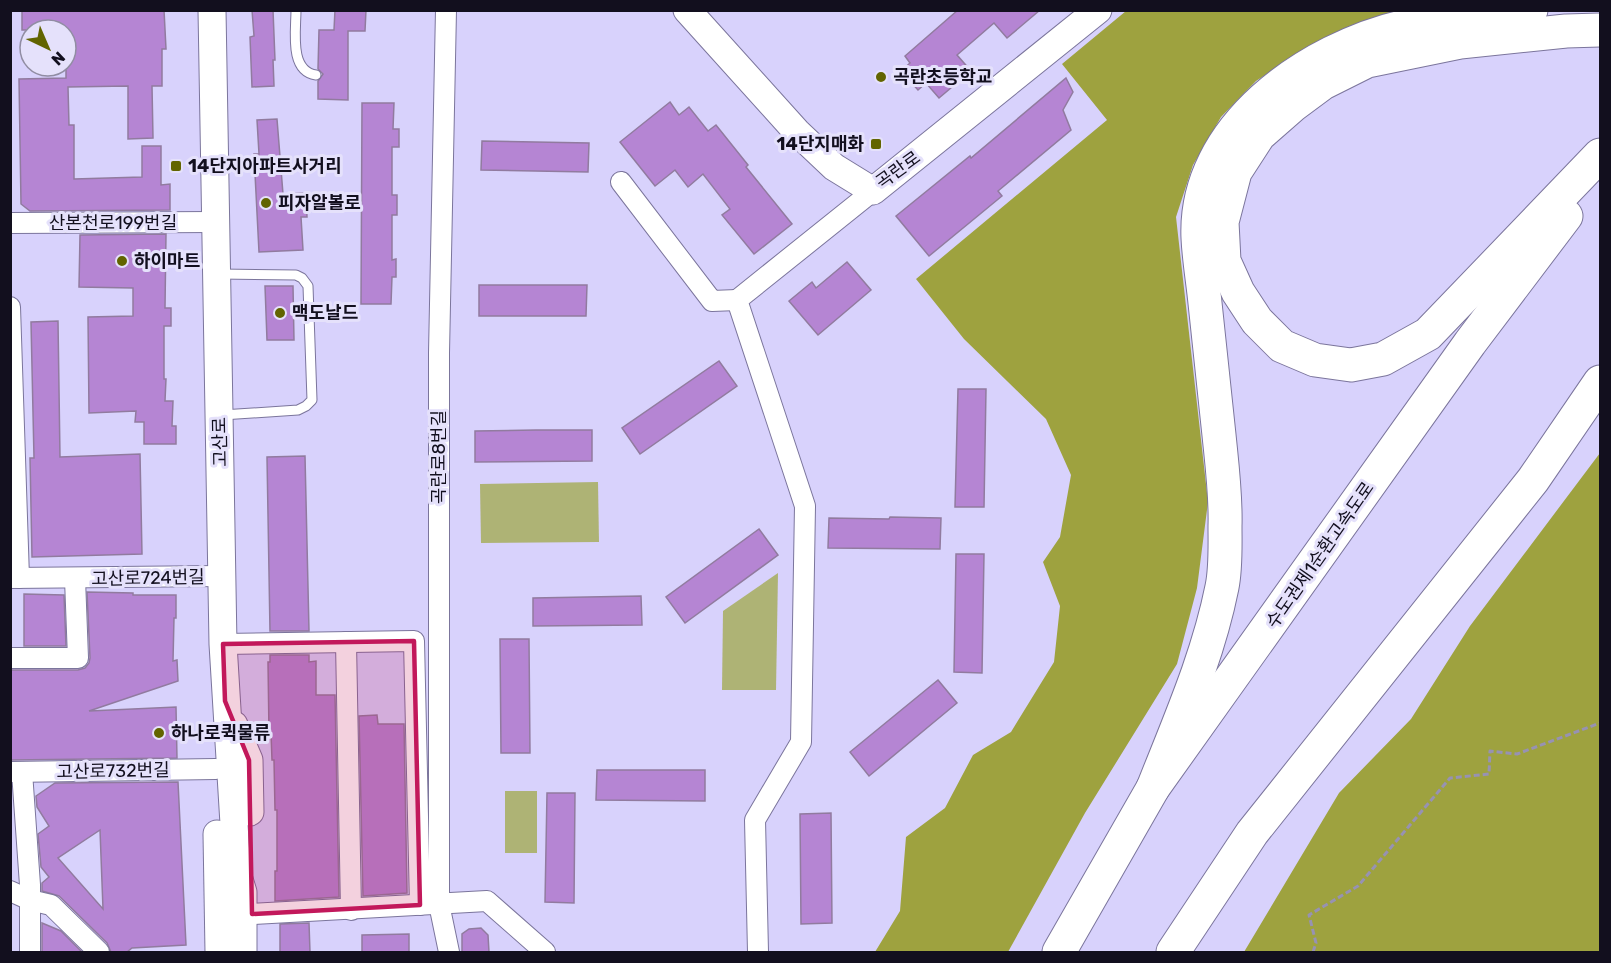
<svg xmlns="http://www.w3.org/2000/svg" width="1611" height="963" viewBox="0 0 1611 963" font-family="Rubik,'Noto Sans KR',sans-serif">
<style>
.green{fill:#aeb375}
.forest{fill:#9ea23f}
.building{fill:#b585d3;stroke:#917b9f;stroke-width:1.5;fill-rule:evenodd}
.lines{fill:none;stroke-linecap:round;stroke-linejoin:round}
.lane-casing{stroke:#7b759c;stroke-width:11}
.street-casing{stroke:#7b759c;stroke-width:22}
.secondary-casing{stroke:#7b759c;stroke-width:29}
.highway-casing{stroke:#7b759c;stroke-width:35}
.path{stroke:#9792b3;stroke-width:3;stroke-dasharray:6 3;stroke-linecap:butt}
.lane{stroke:#fff;stroke-width:9}
.street{stroke:#fff;stroke-width:20}
.secondary{stroke:#fff;stroke-width:27}
.highway{stroke:#fff;stroke-width:33}
.marked{fill:#c2185b;fill-opacity:0.2;stroke:#c2185b;stroke-width:4.5;stroke-linejoin:round}
.poi-dot{fill:#626400;stroke:#e5e1fb;stroke-width:2}
.labels{text-anchor:middle;stroke-width:6;stroke-linejoin:round;paint-order:stroke}
.poi-label{font-size:18px;font-weight:bold;fill:#120f1e;stroke:#e5e1fb;text-anchor:start}
.street-label{font-size:18px;fill:#120f1e;stroke:#e5e1fb}
</style>
<rect width="100%" height="100%" fill="#d8d2fc"/>
<g class="green">
<polygon points="598,482 599,542 481,543 480,484"/>
<polygon points="778,573 776,690 722,690 723,611"/>
<rect x="505" y="791" width="32" height="62"/>
</g>
<g class="forest">
<polygon points="1126,11 1424,11 1302,51 1256,81 1221,117 1193,165 1176,217 1208,502 1197,588 1177,664 1085,813 1008,952 875,952 900,911 906,837 945,808 973,755 1011,732 1054,662 1060,606 1043,562 1060,537 1071,475 1046,419 964,339 916,279 1107,120 1062,64"/>
<polygon points="1600,453 1600,952 1244,952 1339,793 1411,719 1470,626"/>
</g>
<g class="building">
<polygon points="22,10 164,10 166,49 162,49 162,86 152,86 153,138 128,139 128,86 68,87 69,125 74,125 74,179 142,177 142,146 161,146 161,185 170,184 170,210 30,211 21,204 19,79 66,78 66,30 22,30"/>
<polygon points="252,10 273,10 275,60 273,60 274,86 252,87 250,37 254,36"/>
<polygon points="335,10 366,10 365,31 348,31 348,100 318,99 318,81 323,74 318,69 319,30 334,30"/>
<polygon points="958,10 1040,10 1007,38 994,23 957,55 971,71 939,98 926,83 918,90 901,71 910,63 905,56"/>
<polygon points="1066,78 1073,92 1063,110 1071,130 998,191 1002,196 929,256 896,216 970,156 971,158"/>
<polygon points="670,102 679,115 689,107 708,131 716,125 748,165 746,167 792,224 754,254 722,215 730,209 703,174 688,187 675,170 655,186 620,142"/>
<polygon points="362,103 394,103 393,129 399,129 399,147 392,147 392,195 397,195 397,215 392,215 392,260 396,259 396,277 392,277 391,304 361,304"/>
<polygon points="277,119 283,194 306,193 307,217 301,217 303,250 259,252 254,154 259,154 257,120"/>
<polygon points="482,141 589,143 588,172 481,170"/>
<polygon points="166,234 165,308 171,308 171,326 164,326 164,379 166,379 165,401 173,401 172,426 176,426 176,444 144,444 144,422 135,422 136,411 89,413 88,317 133,316 133,288 79,287 80,235"/>
<polygon points="847,262 871,290 818,335 789,301 812,282 816,288"/>
<polygon points="479,285 587,285 586,316 479,316"/>
<polygon points="265,286 293,286 294,340 267,340"/>
<polygon points="58,321 60,457 140,454 142,554 32,557 30,458 34,458 31,322"/>
<polygon points="719,361 737,386 640,454 622,428"/>
<polygon points="958,389 986,389 984,507 955,507"/>
<polygon points="536,430 592,430 592,461 475,462 475,431"/>
<polygon points="305,456 309,631 270,631 267,457"/>
<polygon points="890,517 941,518 940,549 828,548 829,518 889,519"/>
<polygon points="759,529 778,555 685,623 666,597"/>
<polygon points="956,554 984,554 982,673 954,672"/>
<polygon points="87,592 133,593 133,595 176,595 176,618 174,618 173,661 177,660 178,681 89,711 176,707 177,758 10,760 10,670 78,670 85,668 89,663 90,658"/>
<polygon points="24,594 64,595 66,646 24,646"/>
<polygon points="641,596 642,625 533,626 533,598"/>
<polygon points="500,639 529,639 530,753 501,753"/>
<polygon points="270,655 309,655 309,662 316,661 316,695 335,695 339,897 275,901 275,871 277,871 277,810 275,810 274,760 272,760 271,733 269,733 268,662 270,662"/>
<polygon points="938,680 957,703 869,776 850,752"/>
<polygon points="377,715 378,724 404,724 407,893 363,896 359,716"/>
<polygon points="597,770 705,770 705,801 596,800"/>
<path d="M 178,782 L 186,945 L 132,948 L 127,952 L 111,952 L 107,943 L 59,896 L 42,891 L 42,883 L 49,877 L 41,867 L 38,834 L 49,826 L 37,807 L 36,796 L 55,783 ZM 100,830 L 103,909 L 58,858 Z"/>
<polygon points="547,793 575,793 574,903 545,902"/>
<polygon points="831,813 832,923 801,924 800,814"/>
<polygon points="42,923 61,931 82,952 42,952"/>
<polygon points="309,923 310,952 280,952 280,924"/>
<polygon points="481,928 488,935 489,952 462,952 462,934 469,929"/>
<polygon points="409,934 409,952 362,952 362,935"/>
</g>
<g class="lines">
<g class="lane-casing">
<g id="lane">
<path d="M 296,10 C 296,31 289,71 316,75"/>
<polyline points="219,274 296,275 302,278 308,286 312,400 306,406 298,410 222,415"/>
</g>
</g>
<g class="street-casing">
<g id="street">
<polyline points="446,10 439,353 439,904 449,952"/>
<polyline points="621,182 712,301 737,300"/>
<polyline points="10,223 215,222"/>
<polyline points="10,307 19,578"/>
<polyline points="10,578 221,576"/>
<polyline points="346,642 351,910"/>
<polyline points="223,644 414,641 420,905"/>
<polyline points="10,658 78,658 75,579"/>
<polyline points="10,772 216,769"/>
<polyline points="22,772 30,885 30,952"/>
<polyline points="10,891 30,900 51,905 99,952"/>
<polyline points="252,914 487,901 545,952"/>
<polyline points="758,952 755,820 801,742 805,506 737,300 873,191"/>
</g>
</g>
<g class="secondary-casing">
<g id="secondary">
<polyline points="212,10 223,644 237,873 243,892 243,952"/>
<polyline points="687,10 797,132 834,167 873,191 1098,10"/>
<polyline points="234,725 249,760 250,812"/>
<polyline points="217,834 219,952"/>
</g>
</g>
<g class="highway-casing">
<g id="highway">
<polyline points="1600,30 1566,31 1460,42 1367,61 1323,83 1292,106 1259,135 1235,172 1222,222 1224,261 1238,292 1257,321 1282,346 1315,360 1351,365 1383,359 1428,334 1600,155"/>
<path d="M 1153,788 C 1179,722 1208,657 1222,587 C 1226,568 1225,545 1225,526 C 1226,496 1222,465 1219,435 C 1214,391 1210,347 1205,303 C 1203,282 1199,260 1198,238 C 1193,127 1309,48 1405,26 C 1446,16 1489,15 1531,10"/>
<polyline points="1059,952 1153,788 1470,343 1566,216"/>
<polyline points="1173,952 1252,833 1533,480 1600,382"/>
</g>
</g>
<polyline class="path" points="1313,952 1316,943 1309,915 1358,886 1450,778 1489,774 1490,751 1517,754 1600,723"/>
<use href="#lane" class="lane"/>
<use href="#street" class="street"/>
<use href="#secondary" class="secondary"/>
<use href="#highway" class="highway"/>
</g>
<path class="marked" d="M 414,641 L 420,905 L 252,914 L 249,760 L 225,701 L 223,644 Z"/>
<g class="poi-dot">
<circle cx="881" cy="77" r="6"/>
<rect x="870" y="138" width="12" height="12" rx="3"/>
<rect x="170" y="160" width="12" height="12" rx="3"/>
<circle cx="266" cy="203" r="6"/>
<circle cx="122" cy="261" r="6"/>
<circle cx="280" cy="313" r="6"/>
<circle cx="159" cy="733" r="6"/>
</g>
<g class="labels">
<g class="poi-label">
<text x="893" y="83">곡란초등학교</text>
<text x="864" y="150" text-anchor="end">14단지매화</text>
<text x="188" y="172">14단지아파트사거리</text>
<text x="278" y="209">피자알볼로</text>
<text x="134" y="267">하이마트</text>
<text x="292" y="319">맥도날드</text>
<text x="171" y="739">하나로퀵물류</text>
</g>
<g class="street-label">
<text transform="translate(898 170) rotate(-36)" y="6">곡란로</text>
<text x="113" y="229">산본천로199번길</text>
<text transform="translate(220 442) rotate(-91)" y="6">고산로</text>
<text transform="translate(439 457) rotate(-90)" y="6">곡란로8번길</text>
<text transform="translate(1320 555) rotate(-55)" y="6">수도권제1순환고속도로</text>
<text transform="translate(148 578) rotate(-1)" y="6">고산로724번길</text>
<text transform="translate(113 771) rotate(-1)" y="6">고산로732번길</text>
</g>
</g>
<rect width="1611" height="963" fill="none" stroke="#120f1e" stroke-width="24"/>
<g transform="translate(48 48) rotate(136)"><circle r="28" fill="#e5e1fb" stroke="#918da3" stroke-width="1.5"/>
<path d="M0-4.5L10 22L0 15L-10 22Z" fill="#626400"/>
<text y="-9" font-size="16" font-weight="bold" text-anchor="middle" fill="#120f1e">N</text>
</g>
</svg>
